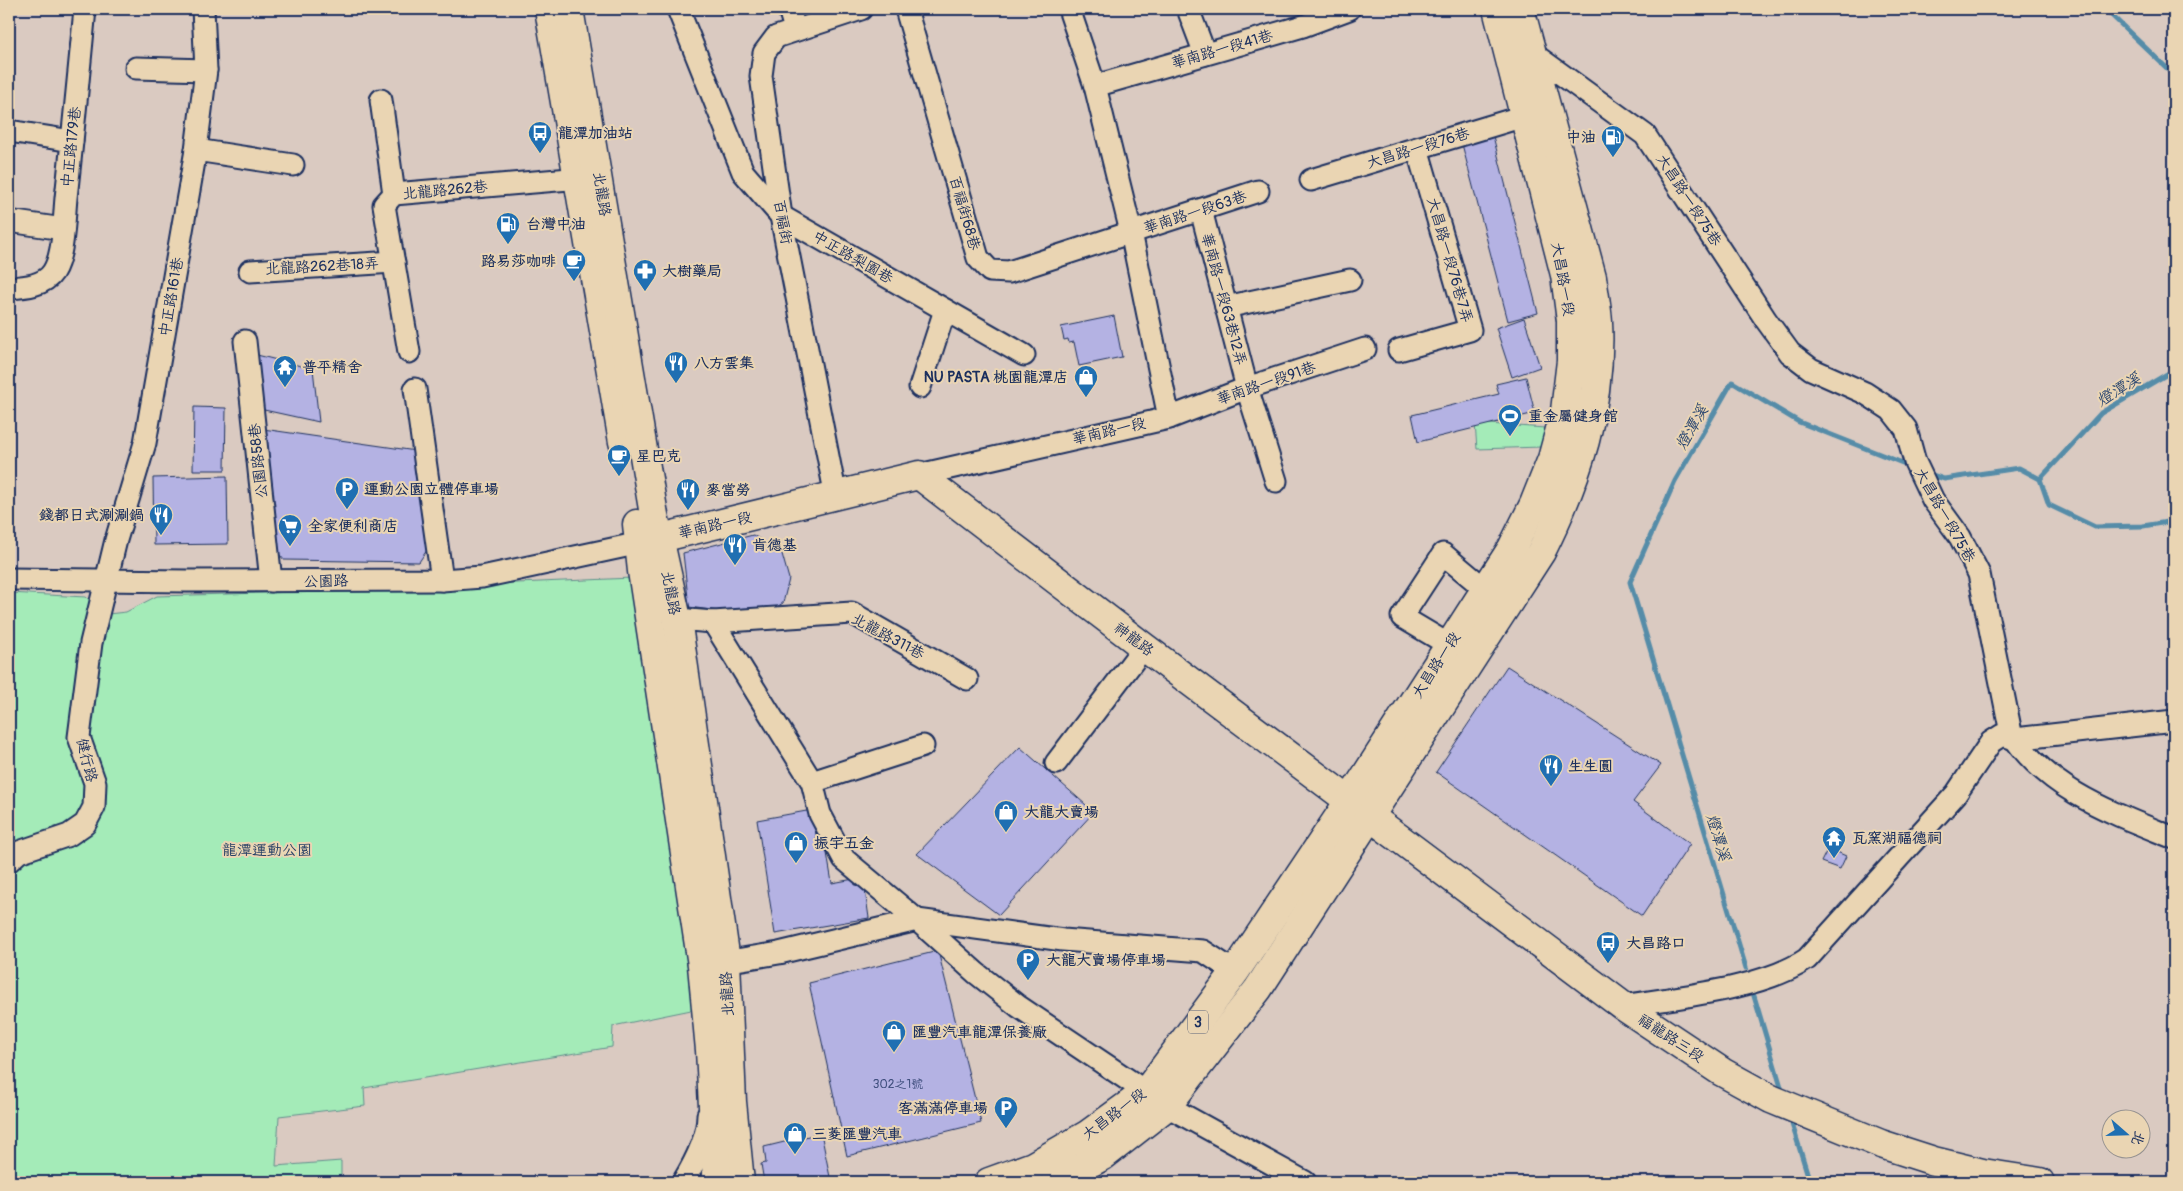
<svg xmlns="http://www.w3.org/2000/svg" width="2183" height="1191" viewBox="0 0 2183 1191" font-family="Pangolin,'LXGW WenKai TC',sans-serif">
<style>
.green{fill:#a4ebb8;stroke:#608d8b}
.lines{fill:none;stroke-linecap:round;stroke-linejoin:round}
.stream{stroke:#558ca8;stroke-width:5}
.building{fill:#b4b2e3;stroke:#1b2f5e}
.minor-casing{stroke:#1b2f5e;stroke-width:25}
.major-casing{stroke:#1b2f5e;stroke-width:31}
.minor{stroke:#ead5b3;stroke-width:21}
.major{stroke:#ead5b3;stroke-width:28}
.labels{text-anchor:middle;stroke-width:4;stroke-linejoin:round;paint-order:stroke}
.number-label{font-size:12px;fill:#41507f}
.shield{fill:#ead5b3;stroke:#596178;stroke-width:1}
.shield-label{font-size:14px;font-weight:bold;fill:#1b2f5e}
.street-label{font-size:15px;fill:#1b2f5e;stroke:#ead5b3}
.poi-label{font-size:15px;font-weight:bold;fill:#1b2f5e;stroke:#ead5b3;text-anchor:start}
.park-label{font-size:15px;fill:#294267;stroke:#ead5b3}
.water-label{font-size:16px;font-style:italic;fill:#2a4671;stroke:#ead5b3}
</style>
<rect width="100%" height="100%" fill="#dacac1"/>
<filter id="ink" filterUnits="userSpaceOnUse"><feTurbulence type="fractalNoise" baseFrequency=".02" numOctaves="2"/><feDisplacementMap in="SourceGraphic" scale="10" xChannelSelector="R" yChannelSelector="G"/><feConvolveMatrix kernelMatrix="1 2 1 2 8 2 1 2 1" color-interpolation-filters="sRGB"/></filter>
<g filter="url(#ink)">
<g class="green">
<polygon points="1475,423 1545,428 1542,447 1477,449"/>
<polygon points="632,578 696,1009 613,1026 612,1047 364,1088 365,1106 279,1116 276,1166 341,1161 341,1182 9,1182 9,593 86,597 108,614 126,612 157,596 334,591"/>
</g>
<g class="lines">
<g class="stream">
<polyline points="2105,9 2174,75"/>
<polyline points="1927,473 1944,479 2019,468 2040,479 2101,413 2174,370"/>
<polyline points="2040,479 2049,505 2095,527 2143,526 2174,521"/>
<polyline points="1746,968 1630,582 1675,481 1732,382 1799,422 1910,466"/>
<polyline points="1754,996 1781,1087"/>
<polyline points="1792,1124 1810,1182"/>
</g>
</g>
<g class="building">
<polygon points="1493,136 1538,313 1508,321 1462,144"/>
<polygon points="1114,316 1122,357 1079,366 1074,342 1069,343 1068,339 1064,340 1061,327"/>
<polygon points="1524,318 1540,367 1512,377 1496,328"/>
<polygon points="253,354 313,369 319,422 255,408"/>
<polygon points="1526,377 1535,413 1418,442 1412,415 1499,394 1496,384"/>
<polygon points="194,407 226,408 225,470 193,470"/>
<polygon points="263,429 416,451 429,547 419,562 284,560 273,546"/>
<polygon points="227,476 228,544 154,545 153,478"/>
<polygon points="753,535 782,554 789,579 783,603 767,613 733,613 689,607 683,553"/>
<polygon points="1507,666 1661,765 1633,802 1690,844 1642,916 1436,772"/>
<polygon points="1020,747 1094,812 999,915 917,854"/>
<polygon points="812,810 818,848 826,847 832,883 854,879 855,885 864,883 869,918 775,934 757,820"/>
<polygon points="1828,848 1846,856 1840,869 1821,862"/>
<polygon points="938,951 981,1123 847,1156 809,983"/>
<polygon points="821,1133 831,1182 764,1182 761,1164 766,1163 764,1147"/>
</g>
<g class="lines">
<g class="minor-casing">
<g id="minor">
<polyline points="678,9 743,172 781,216 1024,355"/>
<polyline points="789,9 795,29"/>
<polyline points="906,9 978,258 990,271 1009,272 1258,191"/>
<polyline points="1069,9 1095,86 1131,232 1169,418"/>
<polyline points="1188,9 1205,54"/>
<path d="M 1532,53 L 1645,135 L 1766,320 L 1790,353 L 1811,369 L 1865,393 L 1891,410 L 1906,429 L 1915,462 L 1933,500 L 1960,537 L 1979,574 L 2011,733 C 2048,791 2113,813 2174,838"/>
<polyline points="136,68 206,70"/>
<polyline points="1095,86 1303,26 1349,9"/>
<polyline points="381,100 394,194"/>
<polyline points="9,131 72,141"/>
<polyline points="196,150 293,165"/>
<polyline points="1311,180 1524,116"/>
<polyline points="1201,210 1247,388 1276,481"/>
<polyline points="9,221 63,229"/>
<polyline points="250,271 394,262"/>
<path d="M 9,288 C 24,287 44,286 53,272 C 64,255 64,218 66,198 C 73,135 79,72 85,9"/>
<polyline points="1226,307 1350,280"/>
<polyline points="245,341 271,581"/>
<polyline points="1399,350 1470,330 1417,148"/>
<polyline points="409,352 384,205 394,194 593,177"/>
<polyline points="920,387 945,310"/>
<polyline points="415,389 442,580"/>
<polyline points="919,475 1169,418 1247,388 1365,349"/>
<polyline points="836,497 781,216 761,76 764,53 776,37 861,9"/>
<polyline points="9,579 187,581 442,580 482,577 640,543"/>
<polyline points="677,619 713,622 852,613 967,679"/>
<polyline points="713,622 812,782 820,814 844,859 917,920 976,973 1018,1006 1167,1106 1305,1182"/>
<polyline points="1449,645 1402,617 1443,554 1485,589"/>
<polyline points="1056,763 1144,647"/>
<polyline points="812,782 923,746"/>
<polyline points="9,861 19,852 69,835 85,824 94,807 95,783 79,737 91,643 116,540 145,443 196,150 206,70 203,9"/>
<polyline points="712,964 779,953 917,920 1063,940 1203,951 1235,972"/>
<path d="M 1623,1006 C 1677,997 1763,989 1807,959 L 1956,794 L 1991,742 L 2002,735 L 2015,739 L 2174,721"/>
<path d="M 683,1182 C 694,1164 708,1137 708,1115"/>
</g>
</g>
<g class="major-casing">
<g id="major">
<polyline points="549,9 623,442"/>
<polyline points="569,9 654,515 677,619 726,961 732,1102 740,1182"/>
<polyline points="637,524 642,571 702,965 710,1050 717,1182"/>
<polyline points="640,543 919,475 1144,647 1623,1006 1722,1072 1771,1099 1881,1144 1934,1161 1983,1173 2040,1182"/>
<polyline points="989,1182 1033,1166 1087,1135 1146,1092 1235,972 1350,800 1512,548 1534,504 1552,459 1565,411 1571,361 1571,321 1565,275 1497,9"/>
<path d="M 1055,1182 L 1103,1156 L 1167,1106 L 1258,989 L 1541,552 C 1578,478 1602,407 1598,322 C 1597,307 1594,292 1592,277 L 1520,9"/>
</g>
</g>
<use href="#minor" class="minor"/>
<use href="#major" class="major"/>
</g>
</g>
<defs>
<g id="bus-pin" transform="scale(1.25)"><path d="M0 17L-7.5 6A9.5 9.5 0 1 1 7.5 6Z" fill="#1f6fb2" stroke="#ead5b3"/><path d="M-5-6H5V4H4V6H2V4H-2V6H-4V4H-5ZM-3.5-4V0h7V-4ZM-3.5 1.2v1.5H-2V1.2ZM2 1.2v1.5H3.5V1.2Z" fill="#fff"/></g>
<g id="fuel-pin" transform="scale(1.25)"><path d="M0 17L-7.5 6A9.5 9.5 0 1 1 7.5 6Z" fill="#1f6fb2" stroke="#ead5b3"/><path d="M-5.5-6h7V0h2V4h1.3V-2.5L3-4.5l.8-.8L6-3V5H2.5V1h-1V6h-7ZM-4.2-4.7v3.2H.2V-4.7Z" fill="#fff"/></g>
<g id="cafe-pin" transform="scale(1.25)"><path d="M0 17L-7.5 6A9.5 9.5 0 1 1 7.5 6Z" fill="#1f6fb2" stroke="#ead5b3"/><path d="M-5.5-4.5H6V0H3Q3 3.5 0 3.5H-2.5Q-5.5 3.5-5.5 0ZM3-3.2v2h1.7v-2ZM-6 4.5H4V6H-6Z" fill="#fff"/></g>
<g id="pharmacy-pin" transform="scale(1.25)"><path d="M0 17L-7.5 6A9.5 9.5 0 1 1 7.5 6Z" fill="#1f6fb2" stroke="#ead5b3"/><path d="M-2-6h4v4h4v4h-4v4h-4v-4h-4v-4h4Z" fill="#fff"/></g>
<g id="restaurant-pin" transform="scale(1.25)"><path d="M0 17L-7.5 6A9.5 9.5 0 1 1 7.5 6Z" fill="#1f6fb2" stroke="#ead5b3"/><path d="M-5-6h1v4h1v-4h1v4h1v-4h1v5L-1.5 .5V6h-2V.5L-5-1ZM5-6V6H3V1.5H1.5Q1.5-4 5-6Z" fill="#fff"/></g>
<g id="temple-pin" transform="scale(1.25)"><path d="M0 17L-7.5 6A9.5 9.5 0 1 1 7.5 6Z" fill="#1f6fb2" stroke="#ead5b3"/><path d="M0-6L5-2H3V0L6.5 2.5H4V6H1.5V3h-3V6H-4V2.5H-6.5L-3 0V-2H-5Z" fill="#fff"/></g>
<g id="shop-pin" transform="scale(1.25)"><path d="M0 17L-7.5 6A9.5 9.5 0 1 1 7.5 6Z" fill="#1f6fb2" stroke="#ead5b3"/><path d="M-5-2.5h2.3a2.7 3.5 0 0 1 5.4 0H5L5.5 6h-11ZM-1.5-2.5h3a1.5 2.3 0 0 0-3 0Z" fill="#fff"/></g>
<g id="stadium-pin" transform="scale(1.25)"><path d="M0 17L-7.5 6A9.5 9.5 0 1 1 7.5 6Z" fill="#1f6fb2" stroke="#ead5b3"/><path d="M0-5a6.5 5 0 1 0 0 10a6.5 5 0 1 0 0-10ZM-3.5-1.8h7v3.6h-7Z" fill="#fff"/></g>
<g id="parking-pin" transform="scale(1.25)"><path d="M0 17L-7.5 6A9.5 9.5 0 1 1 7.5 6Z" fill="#1f6fb2" stroke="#ead5b3"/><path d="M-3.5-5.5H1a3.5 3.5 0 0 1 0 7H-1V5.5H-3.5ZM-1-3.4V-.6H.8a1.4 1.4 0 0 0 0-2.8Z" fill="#fff"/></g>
<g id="supermarket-pin" transform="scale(1.25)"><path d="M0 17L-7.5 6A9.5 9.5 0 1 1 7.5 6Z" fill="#1f6fb2" stroke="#ead5b3"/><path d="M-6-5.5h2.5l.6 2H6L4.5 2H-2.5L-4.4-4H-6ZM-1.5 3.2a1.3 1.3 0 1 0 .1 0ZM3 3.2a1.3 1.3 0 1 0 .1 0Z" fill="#fff"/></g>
</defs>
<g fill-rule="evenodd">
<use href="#bus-pin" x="540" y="133"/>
<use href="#fuel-pin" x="1613" y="137"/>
<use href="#fuel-pin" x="508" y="224"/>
<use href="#cafe-pin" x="574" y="261"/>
<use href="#pharmacy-pin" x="645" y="271"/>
<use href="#restaurant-pin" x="676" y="363"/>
<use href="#temple-pin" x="285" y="367"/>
<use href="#shop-pin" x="1086" y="377"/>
<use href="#stadium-pin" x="1510" y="416"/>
<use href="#cafe-pin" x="619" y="456"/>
<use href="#parking-pin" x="347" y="489"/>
<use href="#restaurant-pin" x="688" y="490"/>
<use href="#restaurant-pin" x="161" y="515"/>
<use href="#supermarket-pin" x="290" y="526"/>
<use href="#restaurant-pin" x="735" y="545"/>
<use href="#restaurant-pin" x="1551" y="766"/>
<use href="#shop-pin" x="1006" y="812"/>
<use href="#temple-pin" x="1834" y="838"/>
<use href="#shop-pin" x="796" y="843"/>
<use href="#bus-pin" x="1608" y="943"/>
<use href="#parking-pin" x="1028" y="960"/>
<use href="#shop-pin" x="894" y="1032"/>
<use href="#parking-pin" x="1006" y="1108"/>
<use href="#shop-pin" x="795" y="1134"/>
</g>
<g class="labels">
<g class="number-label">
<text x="898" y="1088">302之1號</text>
</g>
<rect class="shield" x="1188" y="1010.5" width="20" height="23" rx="4"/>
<g class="shield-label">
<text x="1198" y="1027">3</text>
</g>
<g class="street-label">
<text transform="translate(1222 49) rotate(-16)" y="5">華南路一段41巷</text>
<text transform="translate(71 147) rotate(-84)" y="5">中正路179巷</text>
<text transform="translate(1418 148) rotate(-17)" y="5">大昌路一段76巷</text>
<text transform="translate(445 190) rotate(-5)" y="5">北龍路262巷</text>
<text transform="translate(602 194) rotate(81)" y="5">北龍路</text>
<text transform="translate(1689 200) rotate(57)" y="5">大昌路一段75巷</text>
<text transform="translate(1195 212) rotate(-18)" y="5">華南路一段63巷</text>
<text transform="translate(965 213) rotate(74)" y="5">百福街68巷</text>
<text transform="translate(783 222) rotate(80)" y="5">百福街</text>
<text transform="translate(853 257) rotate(30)" y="5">中正路梨園巷</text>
<text transform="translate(1450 260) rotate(74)" y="5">大昌路一段76巷7弄</text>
<text transform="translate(322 266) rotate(-3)" y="5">北龍路262巷18弄</text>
<text transform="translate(1563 279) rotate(80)" y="5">大昌路一段</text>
<text transform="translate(171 297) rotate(-80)" y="5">中正路161巷</text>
<text transform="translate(1224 299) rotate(75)" y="5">華南路一段63巷12弄</text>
<text transform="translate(1266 383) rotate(-19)" y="5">華南路一段91巷</text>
<text transform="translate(1109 431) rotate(-13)" y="5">華南路一段</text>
<text transform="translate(258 461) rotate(-96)" y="5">公園路58巷</text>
<text transform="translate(1945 515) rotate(60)" y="5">大昌路一段75巷</text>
<text transform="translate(715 525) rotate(-13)" y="5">華南路一段</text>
<text transform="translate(326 581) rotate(-1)" y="5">公園路</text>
<text transform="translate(671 593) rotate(79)" y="5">北龍路</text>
<text transform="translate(888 636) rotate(28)" y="5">北龍路311巷</text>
<text transform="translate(1134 639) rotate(37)" y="5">神龍路</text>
<text transform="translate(1436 665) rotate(-57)" y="5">大昌路一段</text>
<text transform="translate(87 760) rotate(76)" y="5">健行路</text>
<text transform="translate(727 994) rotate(-93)" y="5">北龍路</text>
<text transform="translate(1671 1038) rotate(33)" y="5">福龍路三段</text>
<text transform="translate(1114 1114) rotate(-37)" y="5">大昌路一段</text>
</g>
<g class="poi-label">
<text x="558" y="138">龍潭加油站</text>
<text x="1596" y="142" text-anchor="end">中油</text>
<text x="526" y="229">台灣中油</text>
<text x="556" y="266" text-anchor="end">路易莎咖啡</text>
<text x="662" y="276">大樹藥局</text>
<text x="694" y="368">八方雲集</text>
<text x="302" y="372">普平精舍</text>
<text x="1068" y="382" text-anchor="end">NU PASTA 桃園龍潭店</text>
<text x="1528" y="421">重金屬健身館</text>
<text x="636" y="461">星巴克</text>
<text x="364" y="494">運動公園立體停車場</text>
<text x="706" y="495">麥當勞</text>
<text x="144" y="520" text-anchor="end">錢都日式涮涮鍋</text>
<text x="308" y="531">全家便利商店</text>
<text x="752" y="550">肯德基</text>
<text x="1568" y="771">生生圓</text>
<text x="1024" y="817">大龍大賣場</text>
<text x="1852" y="843">瓦窯湖福德祠</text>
<text x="814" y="848">振宇五金</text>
<text x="1626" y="948">大昌路口</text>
<text x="1046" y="965">大龍大賣場停車場</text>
<text x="912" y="1037">匯豐汽車龍潭保養廠</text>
<text x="988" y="1113" text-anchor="end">客滿滿停車場</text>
<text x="812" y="1139">三菱匯豐汽車</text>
</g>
<g class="park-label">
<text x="267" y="855">龍潭運動公園</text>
</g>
<g class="water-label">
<text transform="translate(2118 389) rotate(-32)" y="6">燈潭溪</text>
<text transform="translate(1691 427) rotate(-60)" y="6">燈潭溪</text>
<text transform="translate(1719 837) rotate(73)" y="6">燈潭溪</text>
</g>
</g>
<rect width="2183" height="1191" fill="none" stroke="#ead5b3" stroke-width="30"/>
<rect x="15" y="15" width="2153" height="1161" fill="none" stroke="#1b2f5e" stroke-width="2" filter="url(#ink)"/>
<g transform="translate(2126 1134) rotate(110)"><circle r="24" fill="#ead5b3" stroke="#979391"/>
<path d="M0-4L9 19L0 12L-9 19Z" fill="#1f6fb2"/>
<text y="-8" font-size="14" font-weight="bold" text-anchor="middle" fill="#1b2f5e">北</text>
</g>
</svg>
